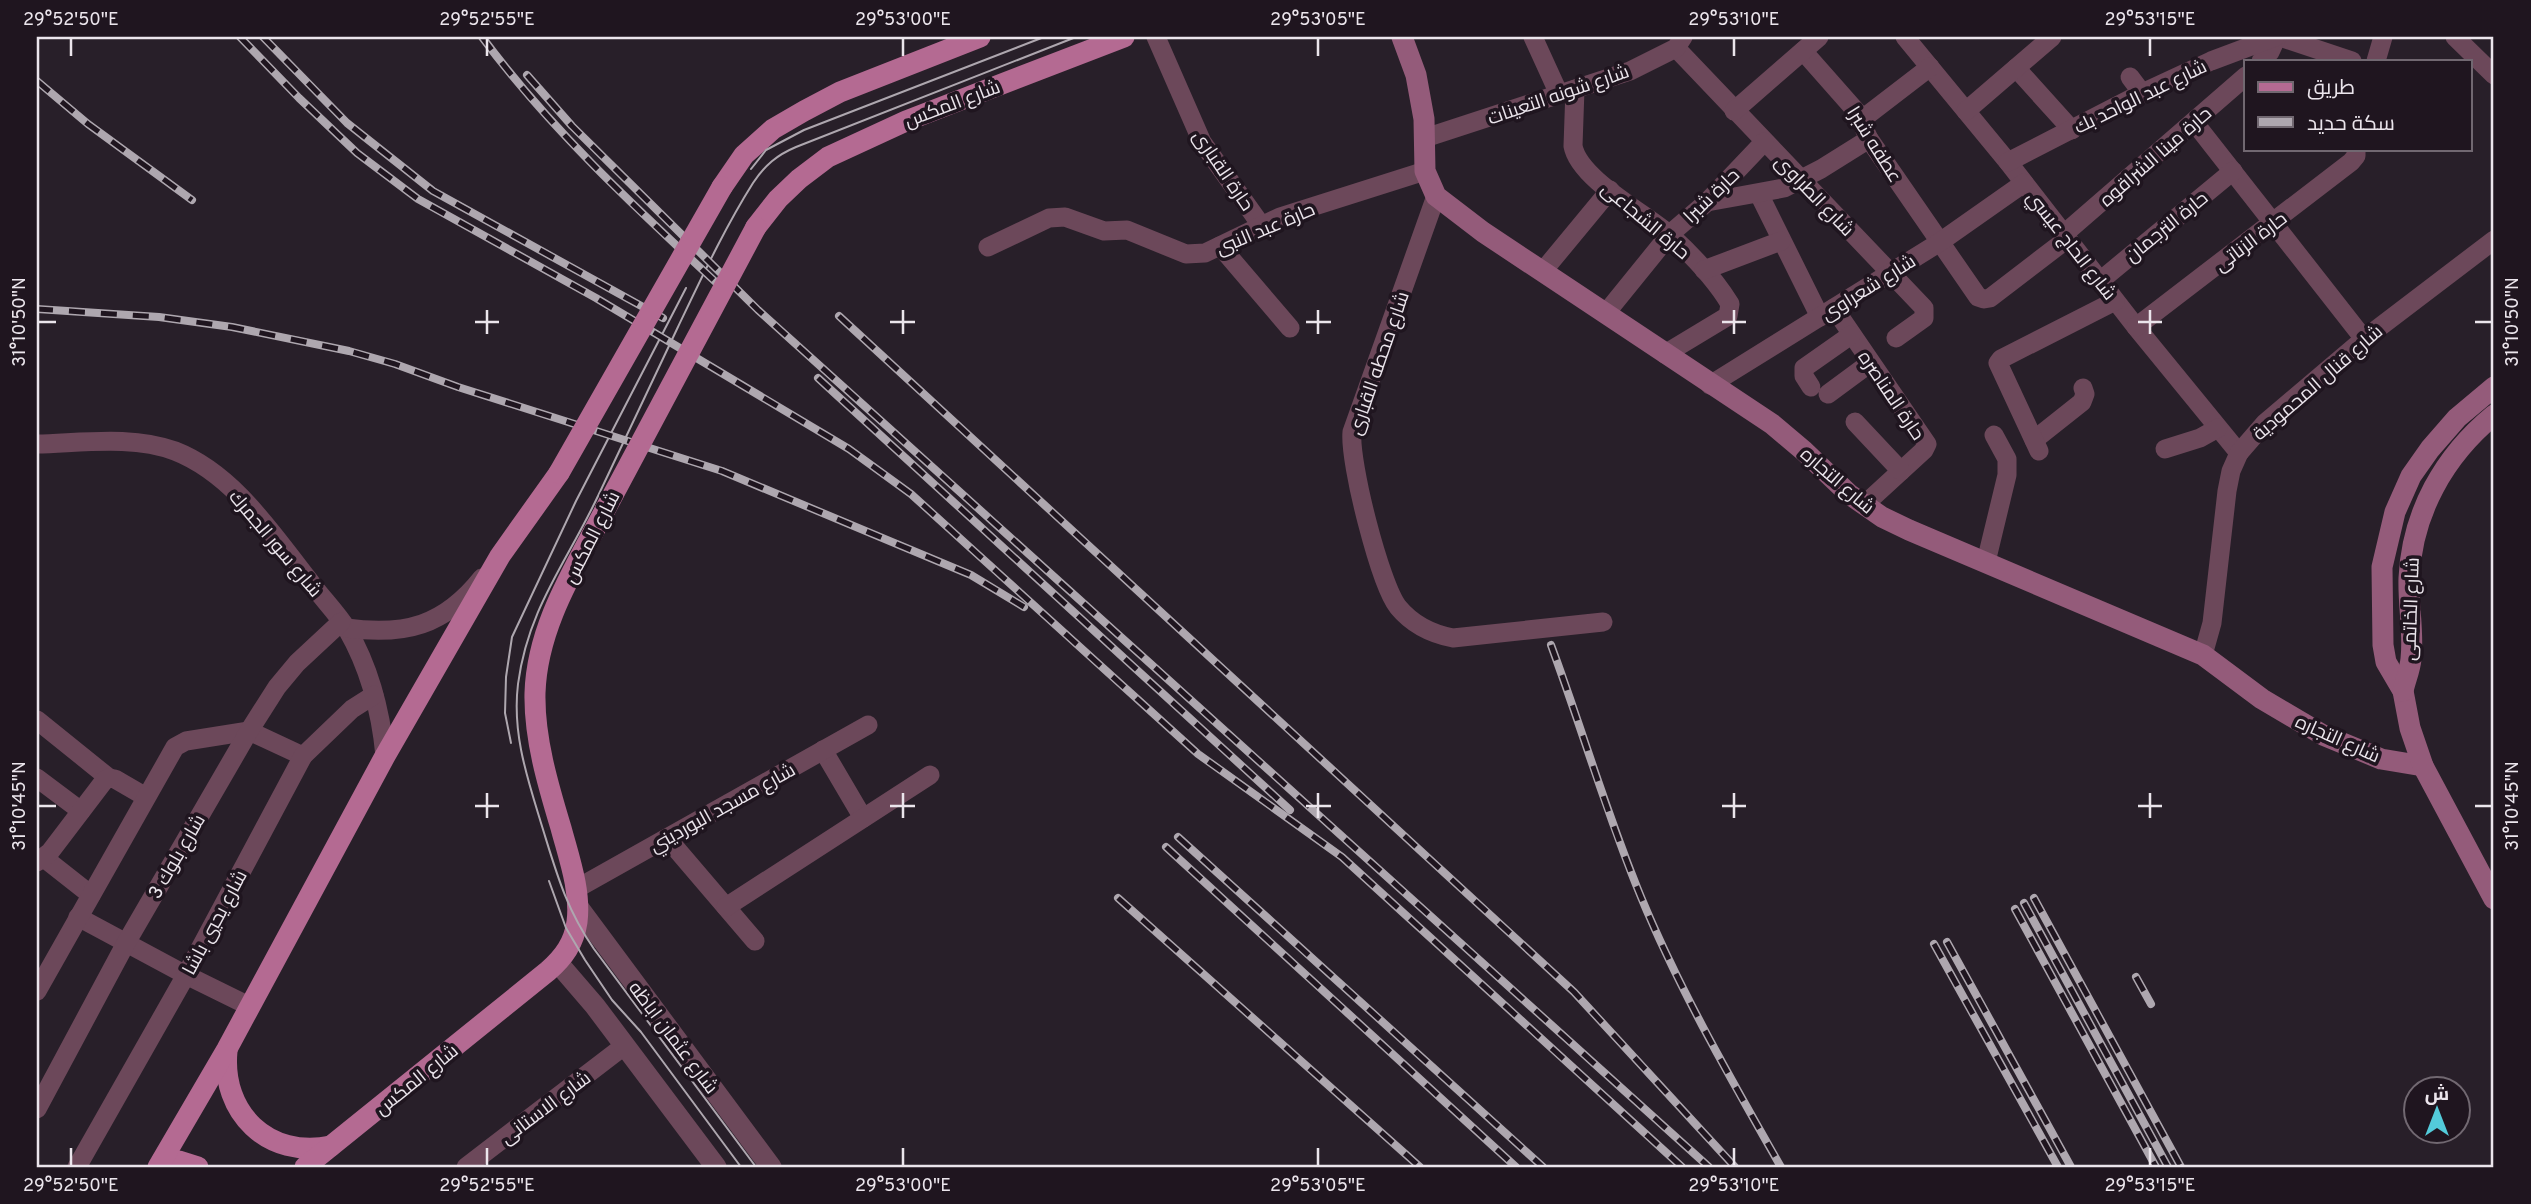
<svg xmlns="http://www.w3.org/2000/svg" width="2531" height="1204" viewBox="0 0 2531 1204" font-family="Overpass,Cairo,sans-serif">
<style>
.lines{fill:none;stroke-linecap:round;stroke-linejoin:round}
.minor{stroke:#6c485a;stroke-width:19}
.tertiary{stroke:#6c485a;stroke-width:21}
.secondary{stroke:#945b7a;stroke-width:21}
.primary{stroke:#b46a92;stroke-width:21}
.tram{stroke:#aea7af;stroke-width:2}
.rail-casing{stroke:#aea7af;stroke-width:8}
.rail{stroke:#1f151f;stroke-width:5;stroke-dasharray:16;stroke-linecap:butt}
.primary-bridge{stroke:#b46a92;stroke-width:21}
.ticks{fill:none;stroke:#ebe5ec;stroke-width:2.5}
.labels{text-anchor:middle;stroke-width:7;stroke-linejoin:round;paint-order:stroke}
.street-label{font-size:19px;fill:#ebe5ec;stroke:#1f151f}
.neatline{fill:none;stroke:#ebe5ec;stroke-width:2.5}
.ticks-label{font-size:18px;text-anchor:middle;fill:#ebe5ec}
</style>
<rect width="100%" height="100%" fill="#281f29"/>
<g class="lines">
<g class="minor">
<polyline points="1156,37 1202,142 1261,225"/>
<polyline points="1533,37 1559,94"/>
<polyline points="1905,37 2008,162 2136,327 2239,453"/>
<polyline points="2280,37 2352,61"/>
<polyline points="2455,37 2494,75"/>
<polyline points="1676,48 1924,308 1924,318 1896,338"/>
<polyline points="1803,51 1856,111 1869,139 1978,297 1984,299 1990,298 2067,239"/>
<polyline points="2261,61 2270,52 2277,37"/>
<polyline points="2376,61 2383,37"/>
<polyline points="2016,68 2072,130"/>
<polyline points="2130,77 2142,93"/>
<path d="M 1575,89 L 1573,146 C 1579,179 1645,213 1670,235 C 1692,255 1715,279 1730,304 L 1728,316 L 1665,354"/>
<polyline points="1734,111 1819,37"/>
<polyline points="1966,111 2052,37"/>
<polyline points="1861,120 1930,67"/>
<polyline points="2194,122 2364,339"/>
<polyline points="1425,138 1630,71 1676,48 1683,37"/>
<polyline points="2008,162 2142,93 2211,61 2275,37"/>
<polyline points="1759,194 1820,317"/>
<path d="M 1436,196 L 1352,432 C 1349,462 1380,584 1398,607 C 1412,624 1432,634 1453,638 L 1603,622"/>
<polyline points="1707,202 1784,188 1821,169 1869,139"/>
<polyline points="2064,234 2246,76"/>
<polyline points="1220,246 1290,328"/>
<polyline points="988,247 1049,218 1065,217 1104,231 1127,230 1186,254 1205,253 1280,217 1425,171"/>
<polyline points="1704,270 1781,241"/>
<polyline points="1543,271 1610,190"/>
<polyline points="2100,281 2233,171"/>
<polyline points="1834,308 1927,444 1924,450 1864,505"/>
<polyline points="1606,313 1670,234 1707,202 1764,142"/>
<polyline points="2136,327 2351,162 2356,156 2356,149"/>
<polyline points="1710,385 1940,242 2024,183"/>
<polyline points="1811,387 1804,376 1804,368 1851,335"/>
<polyline points="1828,394 1870,363"/>
<polyline points="1855,422 1901,471"/>
<polyline points="2034,440 2082,402 2085,394 2083,388"/>
<path d="M 37,444 C 81,443 133,435 175,451 C 234,474 273,535 311,583 C 322,598 337,613 347,629 C 369,667 381,713 385,756"/>
<polyline points="2165,449 2200,438 2218,428"/>
<polyline points="2039,451 1998,363 2001,359 2115,301"/>
<polyline points="1986,562 2007,475 2007,459 1994,435"/>
<path d="M 346,628 C 405,636 444,626 482,578"/>
<polyline points="2203,655 2212,623 2227,491 2231,471 2239,453 2265,423 2364,339 2494,240"/>
<polyline points="37,720 109,778"/>
<polyline points="823,750 863,818"/>
<polyline points="37,778 81,811"/>
<polyline points="667,838 755,941"/>
<polyline points="44,858 91,895"/>
<polyline points="37,862 50,852 104,781 109,778 115,779 146,797"/>
<polyline points="576,889 868,725"/>
<polyline points="726,907 930,775"/>
<polyline points="78,917 186,975 249,1006"/>
<polyline points="37,991 175,747 186,741 249,731 303,756"/>
<polyline points="37,1109 126,943 249,731 277,687 297,663 341,622"/>
<polyline points="77,1167 186,975 303,756 352,709 374,695"/>
<polyline points="466,1167 624,1046"/>
</g>
<g class="tertiary">
<polyline points="578,907 771,1167"/>
<polyline points="558,963 595,1006 716,1167"/>
</g>
<g class="secondary">
<polyline points="1402,37 1416,75 1424,119 1425,171 1436,196 1483,232 1772,424 1804,451 1849,494 1882,517 1909,530 2203,655 2262,699 2323,735 2381,759 2423,766"/>
<polyline points="2494,387 2457,418 2430,449 2411,476 2395,512 2382,567 2383,645 2386,662 2403,691 2410,728 2423,766 2494,899"/>
<path d="M 2403,691 C 2405,681 2410,670 2411,659 C 2414,633 2408,605 2409,578 C 2412,513 2444,456 2494,415"/>
</g>
<g class="primary">
<polyline points="722,187 744,155 773,129 804,111 840,92 980,37"/>
<polyline points="756,227 778,199 799,179 828,157 906,121 1124,37"/>
<path d="M 227,1051 C 221,1113 268,1159 331,1146"/>
<polyline points="162,1161 179,1161 198,1167"/>
<polyline points="158,1167 227,1049 385,756 500,556 559,473"/>
<path d="M 305,1167 L 548,971 C 564,957 574,943 577,922 C 581,891 569,858 561,828 C 548,785 534,738 535,693 C 537,626 575,568 605,510"/>
</g>
<g class="tram">
<polyline points="751,169 766,150 804,130 1044,37"/>
<polyline points="511,743 505,713 506,677 512,637 576,501 686,288"/>
<polyline points="549,881 566,928 585,960 612,1000 641,1032 741,1167"/>
<path d="M 756,1167 L 594,949 C 565,907 556,871 541,823 C 527,777 512,733 518,684 C 528,608 567,562 598,496 C 625,440 651,384 677,329 C 701,279 724,229 753,183 C 765,165 777,155 796,147 L 1076,37"/>
</g>
<g class="rail-casing">
<g id="rail">
<polyline points="240,37 299,98 357,153 418,199 596,298 849,449 911,494 1198,754 1342,857 1682,1167"/>
<polyline points="263,37 347,123 433,191 663,318"/>
<path d="M 482,37 C 551,130 636,208 721,287"/>
<polyline points="527,75 572,126 758,310 1709,1167"/>
<polyline points="37,81 88,124 192,200"/>
<polyline points="37,309 159,317 232,327 349,351 395,364 458,387 722,471 971,575 1024,607"/>
<polyline points="839,316 1574,992 1735,1167"/>
<polyline points="818,378 1290,810"/>
<path d="M 1551,645 C 1582,729 1607,815 1641,897 C 1680,991 1731,1079 1781,1167"/>
<polyline points="1178,837 1543,1167"/>
<polyline points="1166,847 1516,1167"/>
<polyline points="1118,898 1420,1167"/>
<polyline points="2034,898 2181,1167"/>
<polyline points="2024,903 2168,1167"/>
<polyline points="2015,909 2156,1167"/>
<polyline points="1947,942 2071,1167"/>
<polyline points="1934,944 2058,1167"/>
<polyline points="2136,977 2151,1004"/>
</g>
</g>
<use href="#rail" class="rail"/>
<g class="primary-bridge">
<polyline points="559,473 722,187"/>
<polyline points="605,510 756,227"/>
</g>
</g>
<path class="ticks" d="M 71,38 L 71,56M 487,38 L 487,56M 903,38 L 903,56M 1318,38 L 1318,56M 1734,38 L 1734,56M 2150,38 L 2150,56M 487,310 L 487,334M 903,310 L 903,334M 1318,310 L 1318,334M 1734,310 L 1734,334M 2150,310 L 2150,334M 38,322 L 56,322M 475,322 L 499,322M 890,322 L 915,322M 1306,322 L 1331,322M 1722,322 L 1746,322M 2138,322 L 2162,322M 2475,322 L 2492,322M 487,793 L 487,818M 903,793 L 903,818M 1318,793 L 1318,818M 1734,793 L 1734,818M 2150,793 L 2150,818M 38,806 L 56,806M 475,806 L 499,806M 890,806 L 915,806M 1306,806 L 1331,806M 1722,806 L 1746,806M 2138,806 L 2162,806M 2475,806 L 2492,806M 71,1148 L 71,1166M 487,1148 L 487,1166M 903,1148 L 903,1166M 1318,1148 L 1318,1166M 1734,1148 L 1734,1166M 2150,1148 L 2150,1166"/>
<g class="labels">
<g class="street-label">
<text transform="translate(1558 94) rotate(-19)" y="7">شارع شونه التعينات</text>
<text transform="translate(2140 96) rotate(-26)" y="7">شارع عبد الواحد بك</text>
<text transform="translate(952 103) rotate(-21)" y="7">شارع المكس</text>
<text transform="translate(1875 144) rotate(58)" y="7">عطفه شبرا</text>
<text transform="translate(2155 156) rotate(-41)" y="7">حارة مينا الشراقوه</text>
<text transform="translate(1224 170) rotate(56)" y="7">حارة القبارى</text>
<text transform="translate(1711 195) rotate(-44)" y="7">حارة شبرا</text>
<text transform="translate(1815 195) rotate(46)" y="7">شارع الطراوى</text>
<text transform="translate(1646 220) rotate(40)" y="7">حارة الشجاعى</text>
<text transform="translate(2166 226) rotate(-39)" y="7">حارة الترجمان</text>
<text transform="translate(1265 228) rotate(-23)" y="7">حارة عبد النبى</text>
<text transform="translate(2250 241) rotate(-37)" y="7">حارة الزناتى</text>
<text transform="translate(2072 245) rotate(52)" y="7">شارع الحاج عيسي</text>
<text transform="translate(1868 287) rotate(-32)" y="7">شارع شعراوى</text>
<text transform="translate(1378 363) rotate(-71)" y="7">شارع محطه القبارى</text>
<text transform="translate(2317 382) rotate(-41)" y="7">شارع قنال المحمودية</text>
<text transform="translate(1892 395) rotate(56)" y="7">حارة المناصره</text>
<text transform="translate(1838 480) rotate(41)" y="7">شارع التجاره</text>
<text transform="translate(591 537) rotate(-63)" y="7">شارع المكس</text>
<text transform="translate(276 543) rotate(50)" y="7">شارع سور الجمرك</text>
<text transform="translate(2410 609) rotate(-88)" y="7">شارع الخاتمى</text>
<text transform="translate(2338 738) rotate(24)" y="7">شارع التجاره</text>
<text transform="translate(722 807) rotate(-29)" y="7">شارع مسجد البورديني</text>
<text transform="translate(176 856) rotate(-60)" y="7">شارع بلوك 3</text>
<text transform="translate(214 922) rotate(-62)" y="7">شارع يحيي باشا</text>
<text transform="translate(674 1037) rotate(53)" y="7">شارع عثمان اباظه</text>
<text transform="translate(416 1079) rotate(-39)" y="7">شارع المكس</text>
<text transform="translate(545 1107) rotate(-37)" y="7">شارع الاستانى</text>
</g>
</g>
<rect width="2531" height="1204" fill="none" stroke="#1f151f" stroke-width="77"/>
<rect x="2244" y="60" width="228" height="91" fill="#1f151f" stroke="#716871" stroke-width="2"/>
<rect x="2258" y="82" width="35" height="10" fill="#b46a92" stroke="#716871" stroke-width="2"/>
<text x="2307" y="94" font-size="21" fill="#ebe5ec">طريق</text>
<rect x="2258" y="117" width="35" height="10" fill="#aea7af" stroke="#716871" stroke-width="2"/>
<text x="2307" y="130" font-size="21" fill="#ebe5ec">سكة حديد</text>
<g transform="translate(2437 1110)"><circle r="33" fill="#1f151f" stroke="#716871" stroke-width="2"/>
<path d="M0-5L12 26L0 18L-12 26Z" fill="#53cbda"/>
<text y="-10" font-size="19" font-weight="bold" text-anchor="middle" fill="#ebe5ec">ش</text>
</g>
<rect x="38" y="38" width="2454" height="1128" class="neatline"/>
<g class="ticks-label">
<text x="71" y="25">29°52'50"E</text>
<text x="487" y="25">29°52'55"E</text>
<text x="903" y="25">29°53'00"E</text>
<text x="1318" y="25">29°53'05"E</text>
<text x="1734" y="25">29°53'10"E</text>
<text x="2150" y="25">29°53'15"E</text>
<text transform="translate(19 322) rotate(-90)" y="6">31°10'50"N</text>
<text transform="translate(2512 322) rotate(-90)" y="6">31°10'50"N</text>
<text transform="translate(19 806) rotate(-90)" y="6">31°10'45"N</text>
<text transform="translate(2512 806) rotate(-90)" y="6">31°10'45"N</text>
<text x="71" y="1191">29°52'50"E</text>
<text x="487" y="1191">29°52'55"E</text>
<text x="903" y="1191">29°53'00"E</text>
<text x="1318" y="1191">29°53'05"E</text>
<text x="1734" y="1191">29°53'10"E</text>
<text x="2150" y="1191">29°53'15"E</text>
</g>
</svg>
